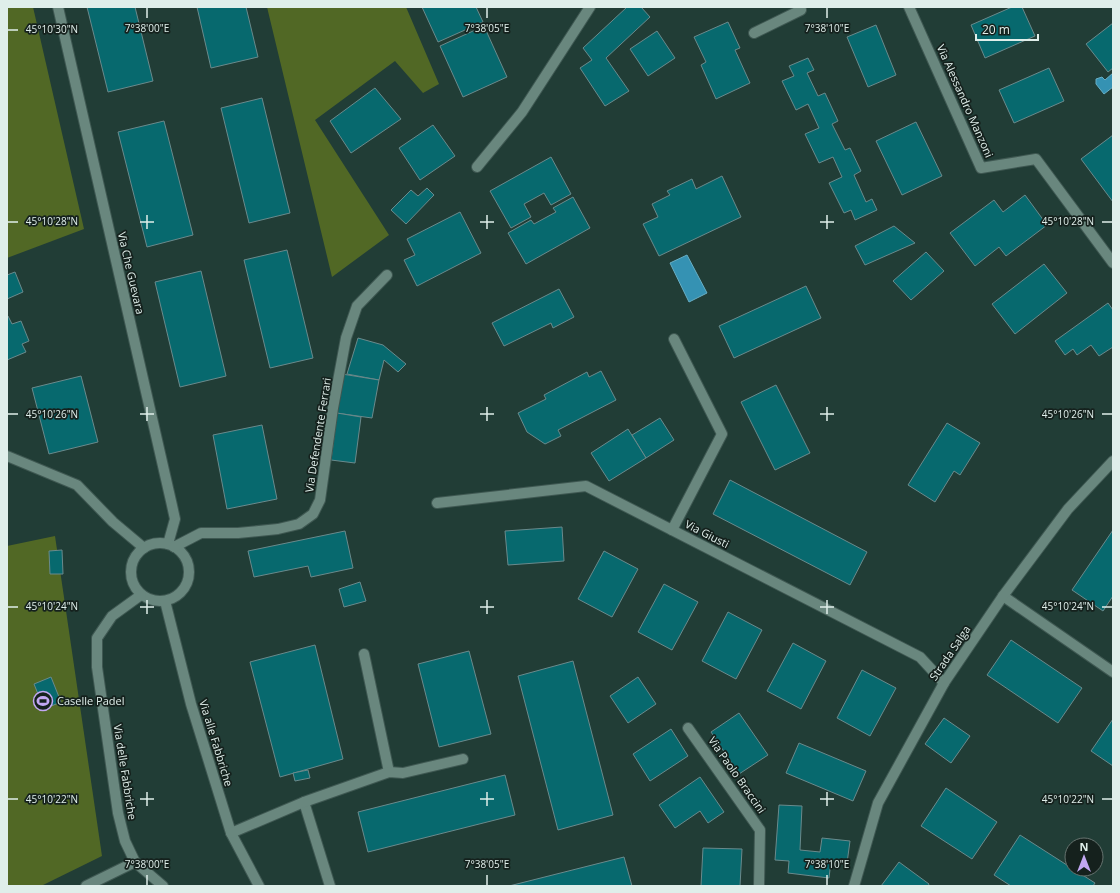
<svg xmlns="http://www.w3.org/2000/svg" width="1120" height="893" viewBox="0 0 1120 893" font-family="'Open Sans',sans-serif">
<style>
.green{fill:#516825}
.water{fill:#3592b3;stroke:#68aec4}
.building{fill:#07696e;stroke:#6a8a8c}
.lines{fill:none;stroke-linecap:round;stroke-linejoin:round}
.minor-casing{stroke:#3f5852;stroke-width:12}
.minor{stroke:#69877e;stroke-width:10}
.ticks{fill:none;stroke:#dfeeea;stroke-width:1.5}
.labels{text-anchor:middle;stroke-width:3.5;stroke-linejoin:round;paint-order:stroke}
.street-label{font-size:11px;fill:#dfeeea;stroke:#15211d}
.poi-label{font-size:11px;fill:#dfeeea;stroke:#15211d;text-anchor:start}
.ticks-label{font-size:10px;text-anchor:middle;fill:#dfeeea;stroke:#15211d;stroke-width:3.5;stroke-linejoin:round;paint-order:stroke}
</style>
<rect width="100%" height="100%" fill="#213d36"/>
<g class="green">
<polygon points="7,7 33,7 84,229 7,258"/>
<polygon points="267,7 406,7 439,84 423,93 395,61 315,120 389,235 332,277"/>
<polygon points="55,536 102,856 41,886 7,886 7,546"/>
</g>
<g class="water">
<polygon points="1113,73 1113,87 1104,94 1096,84 1096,79 1102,77 1105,80"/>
<polygon points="687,255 707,293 689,302 670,263"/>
</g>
<g class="building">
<polygon points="87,7 135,7 153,81 108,92"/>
<polygon points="197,7 246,7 258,57 211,68"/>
<polygon points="422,7 476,7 483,22 438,42"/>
<polygon points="627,7 641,7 650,17 606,58 629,91 605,106 580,68 592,60 583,48"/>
<polygon points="1012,7 1022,7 1035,36 985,58 971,25"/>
<polygon points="728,22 740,48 735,50 750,83 716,99 701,65 706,62 694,37"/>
<polygon points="1113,23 1113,68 1108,72 1086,44"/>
<polygon points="876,25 896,75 868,87 847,37"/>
<polygon points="484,26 507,77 463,97 440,46"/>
<polygon points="657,31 675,58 648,76 630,49"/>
<polygon points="808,58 814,70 807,73 818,96 825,93 838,121 832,124 845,150 850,148 861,171 854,175 866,202 872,199 877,210 855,220 851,210 844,213 829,183 842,177 833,157 819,163 805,134 819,128 808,104 796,110 782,81 794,76 789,66"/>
<polygon points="1049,68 1064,101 1014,123 999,90"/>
<polygon points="375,88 401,119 351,153 330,121"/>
<polygon points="262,98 290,213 249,223 221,108"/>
<polygon points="164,121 193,235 147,247 118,132"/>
<polygon points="916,122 942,176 902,195 876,141"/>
<polygon points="433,125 455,156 420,180 399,148"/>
<polygon points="1113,135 1113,202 1081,159"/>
<polygon points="551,157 571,194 551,205 544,193 524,204 531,217 511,228 490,191"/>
<polygon points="722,176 741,217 659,256 643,224 658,217 652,204 670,195 667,191 692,179 696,189"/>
<polygon points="427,188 434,195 406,224 391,210 411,190 418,196"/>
<polygon points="1025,195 1047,225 1006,256 999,247 975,266 950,233 994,200 1003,212"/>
<polygon points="573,197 590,228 526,264 508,233 531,220 534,224 556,212 553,208"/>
<polygon points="460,212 481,253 417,286 404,260 415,255 407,239"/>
<polygon points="894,226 915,243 865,265 855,246"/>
<polygon points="287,250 313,358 270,368 244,260"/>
<polygon points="926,252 944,271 911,300 893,281"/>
<polygon points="1044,264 1067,293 1015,334 992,304"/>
<polygon points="201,271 226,376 180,387 155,282"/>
<polygon points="15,272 23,292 7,299 7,275"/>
<polygon points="806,286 821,318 734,358 719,326"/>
<polygon points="559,289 574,317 553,328 551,323 504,346 492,323"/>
<polygon points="1108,303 1113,310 1113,347 1099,356 1091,345 1077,355 1073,349 1065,355 1055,341"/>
<polygon points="8,316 12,324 21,321 29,341 22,344 26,352 7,360 7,317"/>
<polygon points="358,338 383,345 406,364 398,372 384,360 379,380 347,374"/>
<polygon points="601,371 616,400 558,430 561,436 545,444 527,432 518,413 546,399 544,395 587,372 589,377"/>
<polygon points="342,374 379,380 372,418 336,413"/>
<polygon points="81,376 98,442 49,454 32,388"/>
<polygon points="776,385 810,453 775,470 741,402"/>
<polygon points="337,413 361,417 355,463 331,460"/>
<polygon points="660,418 674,440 646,458 632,435"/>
<polygon points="947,423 980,443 960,475 954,471 935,502 908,485"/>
<polygon points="262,425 277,499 227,509 213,435"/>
<polygon points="628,429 646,458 609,481 591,453"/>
<polygon points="730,480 867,552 850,585 713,514"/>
<polygon points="562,527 564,561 508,565 505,531"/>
<polygon points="1113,530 1113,596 1103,611 1072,590"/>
<polygon points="345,531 353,568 311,577 308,566 254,577 248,551"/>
<polygon points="62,550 63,574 50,574 49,551"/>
<polygon points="604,551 638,569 612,617 578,599"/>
<polygon points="360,582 366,601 344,607 339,589"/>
<polygon points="664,584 698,602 672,650 638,632"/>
<polygon points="728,612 762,630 736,679 702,661"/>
<polygon points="1011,640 1082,688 1058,723 987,675"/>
<polygon points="793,643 826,661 801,709 767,691"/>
<polygon points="315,645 343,759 280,777 250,662"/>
<polygon points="469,651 491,734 439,747 418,664"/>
<polygon points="573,661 613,815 558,830 518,676"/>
<polygon points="862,670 896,688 870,736 837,718"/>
<polygon points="51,677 61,702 44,709 34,684"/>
<polygon points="638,677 656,704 628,723 610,696"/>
<polygon points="739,713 768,755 739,774 711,732"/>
<polygon points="944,718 970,736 951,763 925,744"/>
<polygon points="1113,719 1113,766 1091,751"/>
<polygon points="671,729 688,756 650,781 633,754"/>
<polygon points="799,743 866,771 853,801 786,773"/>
<polygon points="308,770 310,778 295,781 293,773"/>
<polygon points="505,775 515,815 368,852 358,812"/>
<polygon points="700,777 724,812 708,823 700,811 675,828 659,805"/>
<polygon points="946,788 997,822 972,859 921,826"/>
<polygon points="779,805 802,806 800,850 820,852 822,838 850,841 847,863 831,861 829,878 788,873 789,861 775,860"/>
<polygon points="1020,835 1095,883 1093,886 1011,886 994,875"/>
<polygon points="703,848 742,849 740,886 701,886"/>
<polygon points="624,857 632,886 509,886"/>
<polygon points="899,862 929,884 928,886 881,886"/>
</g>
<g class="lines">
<g class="minor-casing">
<g id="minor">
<polyline points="58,7 171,501 175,519 168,544"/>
<polyline points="909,7 981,168 1036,159 1113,263"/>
<polyline points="754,33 801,10 799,7"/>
<polyline points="477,167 522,112 590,7"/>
<polyline points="7,456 77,485 113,522 144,548"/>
<polyline points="437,503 586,486 920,657 944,683"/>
<polyline points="672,530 722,434 674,339"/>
<circle cx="160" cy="572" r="29"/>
<polyline points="174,547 201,533 238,533 278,529 299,524 313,514 320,500 333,408 346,338 357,306 387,275"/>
<polyline points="141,595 112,616 97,638 97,667 118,813 125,841 135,862 163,886"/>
<polyline points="1003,596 1113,672"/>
<polyline points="165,601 191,704 231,833 259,886"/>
<polyline points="364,654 389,772"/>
<polyline points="688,728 760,830 759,886"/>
<polyline points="304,802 330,886"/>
<polyline points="231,833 304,802 389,772 403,773 463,759"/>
<polyline points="86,886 135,862"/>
<polyline points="854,886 878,803 944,683 1003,596 1068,509 1113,461"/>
</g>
</g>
<use href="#minor" class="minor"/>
</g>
<path class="ticks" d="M 147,8 L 147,18M 487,8 L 487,18M 827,8 L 827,18M 8,30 L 18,30M 147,215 L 147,229M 487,215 L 487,229M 827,215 L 827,229M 8,222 L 18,222M 140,222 L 154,222M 480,222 L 494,222M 820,222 L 834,222M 1102,222 L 1112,222M 147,407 L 147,421M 487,407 L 487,421M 827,407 L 827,421M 8,414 L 18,414M 140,414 L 154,414M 480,414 L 494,414M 820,414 L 834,414M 1102,414 L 1112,414M 147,600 L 147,614M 487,600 L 487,614M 827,600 L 827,614M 8,607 L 18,607M 140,607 L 154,607M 480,607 L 494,607M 820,607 L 834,607M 1102,607 L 1112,607M 147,792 L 147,806M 487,792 L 487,806M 827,792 L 827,806M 8,799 L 18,799M 140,799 L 154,799M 480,799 L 494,799M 820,799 L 834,799M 1102,799 L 1112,799M 147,875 L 147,885M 487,875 L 487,885M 827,875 L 827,885"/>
<defs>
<g id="stadium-ring" transform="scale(1)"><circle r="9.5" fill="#15211d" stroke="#c2a8f2" stroke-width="1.5"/><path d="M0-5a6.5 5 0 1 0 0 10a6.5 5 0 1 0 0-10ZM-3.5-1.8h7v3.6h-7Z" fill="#c2a8f2"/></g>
</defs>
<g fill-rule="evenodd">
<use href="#stadium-ring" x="43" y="701"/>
</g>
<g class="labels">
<g class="street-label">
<text transform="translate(965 101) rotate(66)" y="4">Via Alessandro Manzoni</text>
<text transform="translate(131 273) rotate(77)" y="4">Via Che Guevara</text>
<text transform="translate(318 435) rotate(-81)" y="4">Via Defendente Ferrari</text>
<text transform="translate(707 534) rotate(27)" y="4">Via Giusti</text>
<text transform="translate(950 653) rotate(-56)" y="4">Strada Salga</text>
<text transform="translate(216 743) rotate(73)" y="4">Via alle Fabbriche</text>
<text transform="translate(125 772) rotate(81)" y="4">Via delle Fabbriche</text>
<text transform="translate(737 775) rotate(55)" y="4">Via Paolo Braccini</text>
</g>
<g class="poi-label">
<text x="57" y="705">Caselle Padel</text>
</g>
</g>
<g class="ticks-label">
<text x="147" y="32">7°38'00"E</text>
<text x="487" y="32">7°38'05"E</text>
<text x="827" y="32">7°38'10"E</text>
<text x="52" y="33">45°10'30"N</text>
<text x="52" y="225">45°10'28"N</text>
<text x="1068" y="225">45°10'28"N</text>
<text x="52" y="418">45°10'26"N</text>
<text x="1068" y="418">45°10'26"N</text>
<text x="52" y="610">45°10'24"N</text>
<text x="1068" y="610">45°10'24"N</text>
<text x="52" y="803">45°10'22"N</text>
<text x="1068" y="803">45°10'22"N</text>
<text x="147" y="868">7°38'00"E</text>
<text x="487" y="868">7°38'05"E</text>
<text x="827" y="868">7°38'10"E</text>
</g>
<rect width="1120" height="893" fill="none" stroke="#dfeeea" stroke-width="16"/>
<g transform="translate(1084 857)"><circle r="19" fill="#15211d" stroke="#66736f"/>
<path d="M0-3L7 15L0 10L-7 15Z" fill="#c2a8f2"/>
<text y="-6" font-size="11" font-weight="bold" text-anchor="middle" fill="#dfeeea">N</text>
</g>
<path d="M976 34v6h62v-6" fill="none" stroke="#dfeeea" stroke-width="2"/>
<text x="982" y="34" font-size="12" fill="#dfeeea" stroke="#15211d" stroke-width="3" paint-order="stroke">20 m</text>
</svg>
